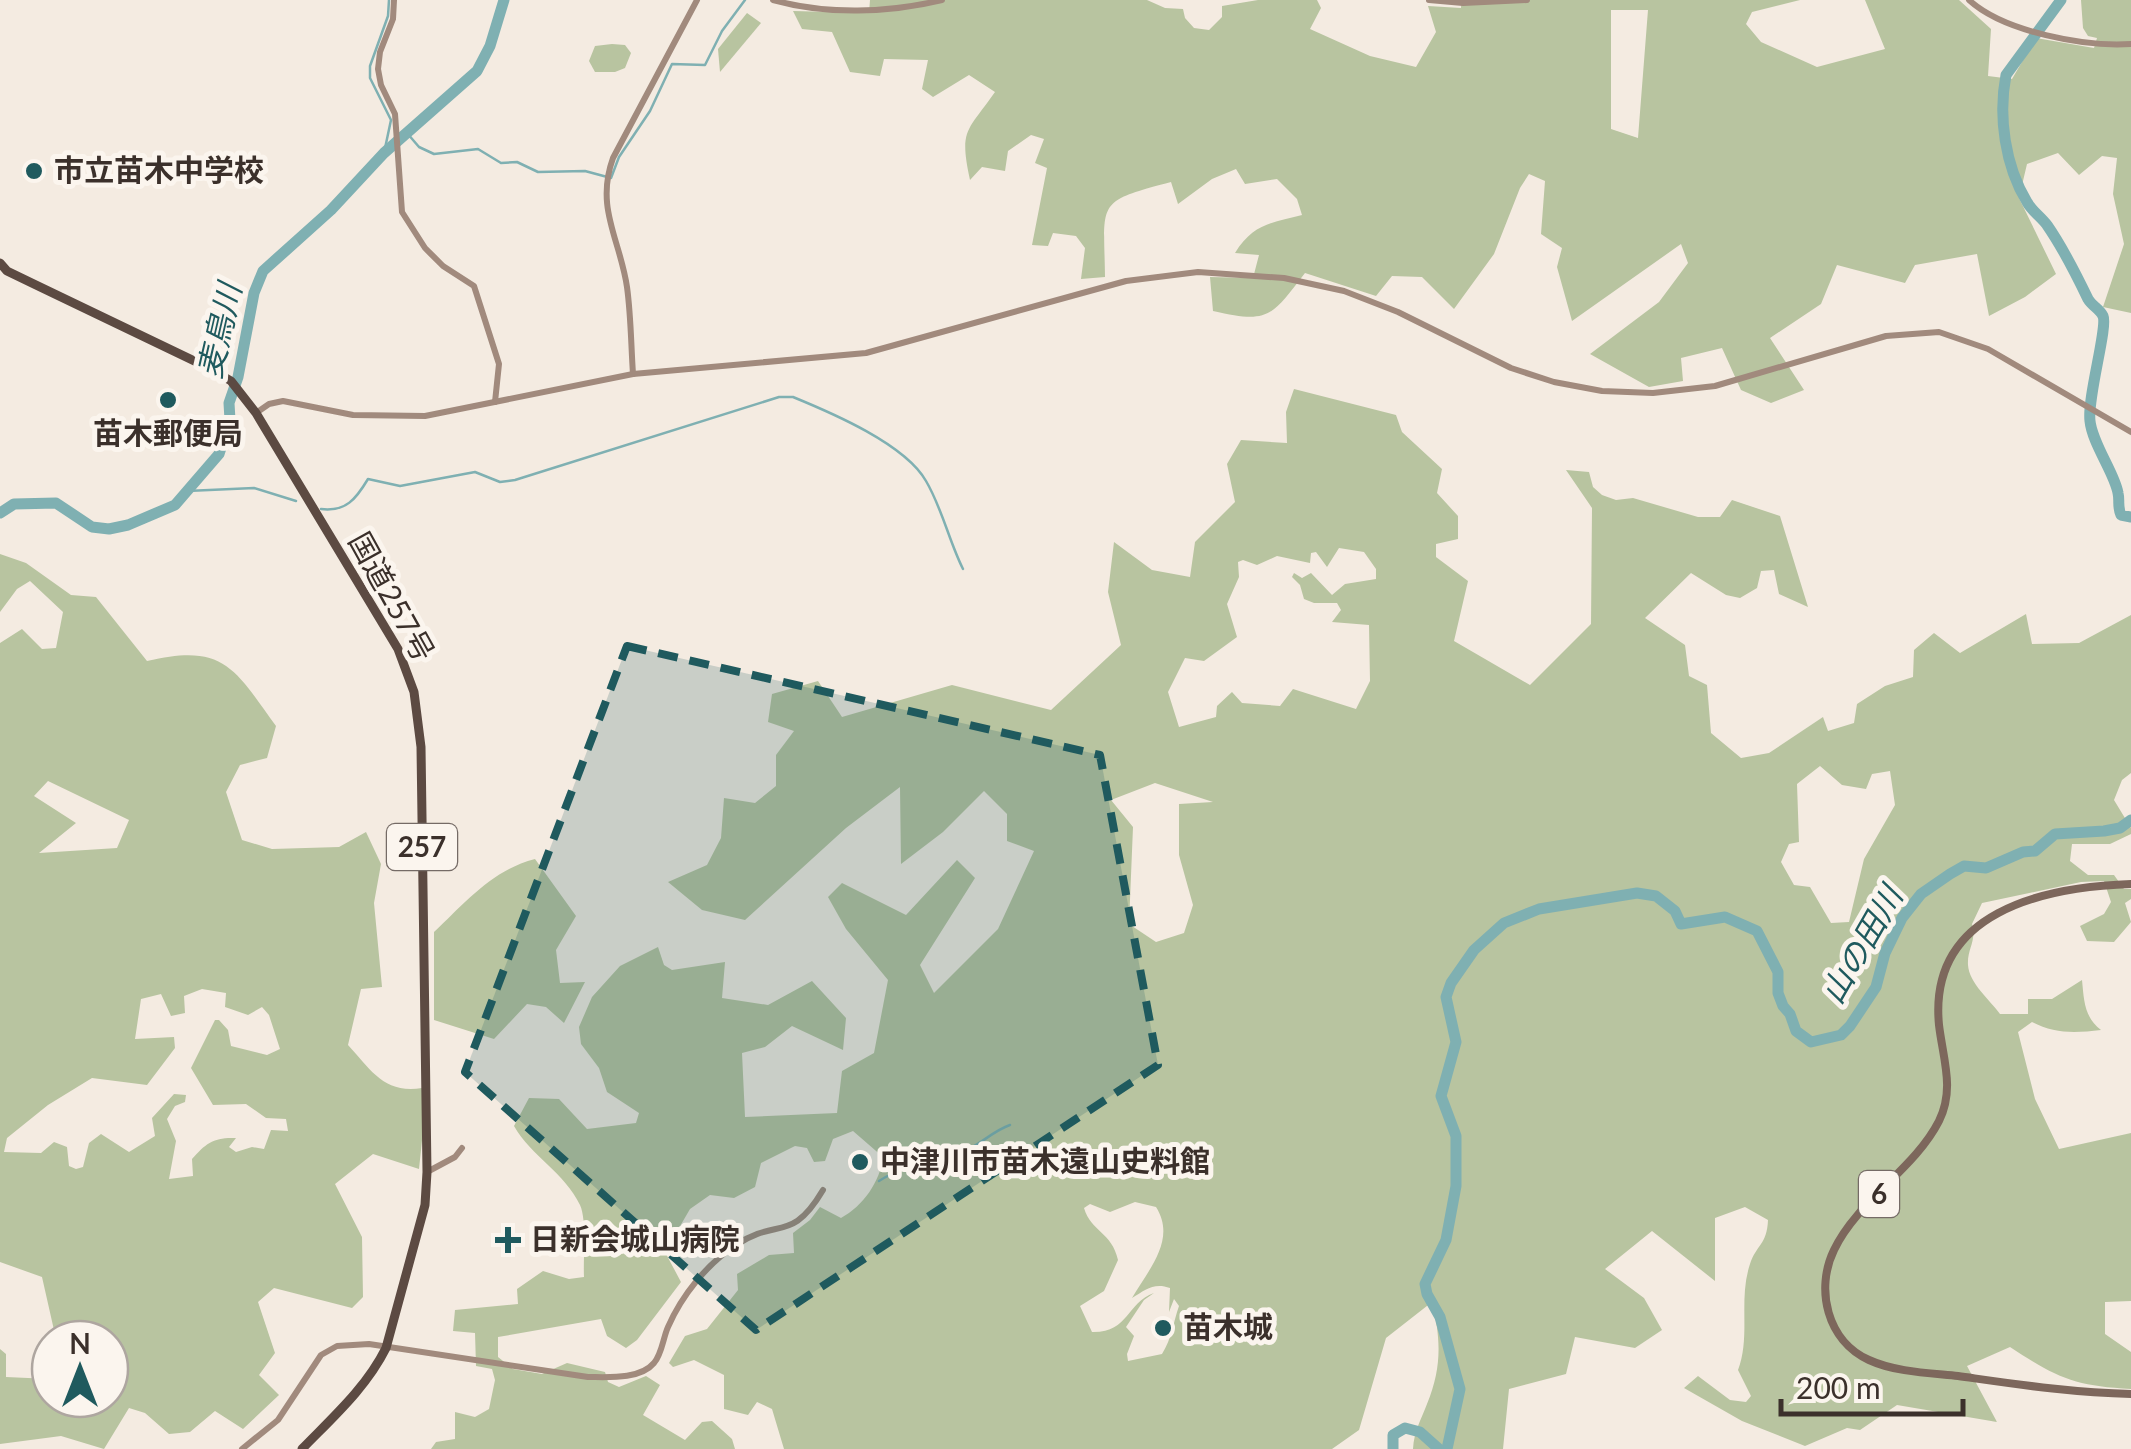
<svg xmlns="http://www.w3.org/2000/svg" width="2131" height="1449" viewBox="0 0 2131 1449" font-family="Lato,'Noto Sans JP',sans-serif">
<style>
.green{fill:#b8c4a0;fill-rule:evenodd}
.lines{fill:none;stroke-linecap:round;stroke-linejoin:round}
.stream{stroke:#7fb0b2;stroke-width:2.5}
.river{stroke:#7fb0b2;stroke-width:11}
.secondary{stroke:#a18a7d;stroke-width:6}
.primary{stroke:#7d675c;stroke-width:8}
.highway{stroke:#5c4a42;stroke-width:9}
.marked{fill:#1f5a5e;fill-opacity:0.2;stroke:#1f5a5e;stroke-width:8;stroke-dasharray:20 12;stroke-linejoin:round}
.poi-dot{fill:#1f5a5e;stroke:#fbf5ee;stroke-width:4}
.labels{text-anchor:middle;stroke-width:10;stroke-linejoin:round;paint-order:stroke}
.shield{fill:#fbf5ee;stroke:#756b66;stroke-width:2.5}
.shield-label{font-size:28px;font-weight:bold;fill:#3b302b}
.poi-label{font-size:30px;font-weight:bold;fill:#3b302b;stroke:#fbf5ee;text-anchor:start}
.street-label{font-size:30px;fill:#3b302b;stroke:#fbf5ee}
.water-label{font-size:32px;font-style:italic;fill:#1f5a5e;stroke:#fbf5ee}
</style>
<rect width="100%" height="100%" fill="#f4ebe1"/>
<g class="green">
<path d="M 870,0 L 1147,0 L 1165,8 L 1183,9 L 1185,18 L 1194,28 L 1209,30 L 1222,17 L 1222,6 L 1258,0 L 1317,0 L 1321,8 L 1310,29 L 1370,56 L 1416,67 L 1436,32 L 1428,6 L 1461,8 L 1461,0 L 1800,0 L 1752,12 L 1746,24 L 1761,42 L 1817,67 L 1885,49 L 1865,0 L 1959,0 L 1991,29 L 1988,76 L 2012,79 L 2036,38 L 2094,48 L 2097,38 L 2088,36 L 2083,28 L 2081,0 L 2131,0 L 2131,313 L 2103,307 L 2124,244 L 2113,194 L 2117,158 L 2102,156 L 2079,175 L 2058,153 L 2027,164 L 2019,198 L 2056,274 L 2025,297 L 1989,316 L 1977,254 L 1915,265 L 1905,283 L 1837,265 L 1821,304 L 1770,338 L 1804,390 L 1771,403 L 1741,390 L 1722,348 L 1681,358 L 1683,381 L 1649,387 L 1590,354 L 1659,302 L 1688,263 L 1681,244 L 1572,321 L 1557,267 L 1562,248 L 1541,234 L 1545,181 L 1529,174 L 1520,188 L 1494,254 L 1454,309 L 1422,277 L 1392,276 L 1376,296 L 1305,273 C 1271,317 1269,324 1213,311 L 1210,277 L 1253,278 L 1259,255 L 1235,253 C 1253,224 1271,223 1302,215 L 1297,199 L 1277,179 L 1245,184 L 1236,169 L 1212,179 L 1178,204 L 1171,182 C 1095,202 1104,201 1105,277 L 1081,279 L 1085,248 L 1076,236 L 1053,233 L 1048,246 L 1032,245 L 1047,168 L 1035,163 L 1044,139 L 1031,135 L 1008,151 L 1005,171 L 982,167 L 970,180 C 959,129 967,132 995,92 L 969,75 L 933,97 L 922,89 L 928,60 L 884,59 L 880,76 L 850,72 L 832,32 L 802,29 L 793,11 L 869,13 ZM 1611,10 L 1648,10 L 1638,138 L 1611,129 Z"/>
<polygon points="747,13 761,23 720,72 718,49"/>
<polygon points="612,44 625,45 631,53 625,68 615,72 595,72 589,61 595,46"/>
<path d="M 1294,389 L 1396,415 L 1402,432 L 1442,469 L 1437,493 L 1458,516 L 1458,539 L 1436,544 L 1436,557 L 1468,581 L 1454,641 L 1530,685 L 1591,624 L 1592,508 L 1566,470 L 1589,472 L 1593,487 L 1602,495 L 1616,500 L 1633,498 L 1698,517 L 1720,517 L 1732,500 L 1780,516 L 1808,607 L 1779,594 L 1774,570 L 1761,571 L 1757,588 L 1740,598 L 1726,595 L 1691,573 L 1645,618 L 1685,645 L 1689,676 L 1707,685 L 1711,733 L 1741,758 L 1769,753 L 1823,717 L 1828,731 L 1854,723 L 1857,704 L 1885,686 L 1913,677 L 1914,650 L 1934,633 L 1960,653 L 2026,614 L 2032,644 L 2079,643 L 2131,615 L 2131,773 L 2122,780 L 2114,800 L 2131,828 L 2131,834 L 2110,844 L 2072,844 L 2070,861 L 2088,875 L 2114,875 L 2124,889 L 2131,889 L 2131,899 L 2125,903 L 2131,922 L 2114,942 L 2087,941 L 2080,926 L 2104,914 L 2111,902 L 2104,881 L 2081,882 L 1982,903 L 1972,924 C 1977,941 1967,949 1968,965 C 1969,983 1990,1000 2000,1014 L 2028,1014 L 2028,999 L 2052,999 L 2082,980 C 2084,1000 2084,1017 2101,1030 C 2075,1033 2055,1034 2032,1022 L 2018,1032 L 2035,1099 L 2059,1149 L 2131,1133 L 2131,1301 L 2105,1302 L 2105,1334 L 2131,1352 L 2131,1389 C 2075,1386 2057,1378 2010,1347 L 1967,1366 L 1997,1422 L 1897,1405 L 1860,1430 L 1847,1428 L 1805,1446 L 1742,1421 L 1684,1388 L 1698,1376 L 1730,1400 L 1746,1402 L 1751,1396 L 1738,1370 C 1751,1336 1738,1300 1750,1264 C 1756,1245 1767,1245 1768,1220 L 1745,1207 L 1715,1218 L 1715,1281 L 1652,1231 L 1605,1269 L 1644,1298 L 1662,1330 L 1635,1348 L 1575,1337 L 1566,1374 L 1509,1389 L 1503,1449 L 1413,1449 C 1414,1431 1421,1420 1427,1404 C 1442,1367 1441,1339 1432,1302 L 1386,1338 L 1359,1430 L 1332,1449 L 784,1449 L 772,1409 L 757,1402 L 748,1415 L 724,1409 L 724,1375 L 694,1360 L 673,1367 L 669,1363 L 685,1336 L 707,1329 L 738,1290 L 737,1274 L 769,1255 L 794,1253 L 793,1233 L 810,1220 L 820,1207 L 841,1218 C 863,1206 880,1182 883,1157 L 853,1131 L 833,1139 L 825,1161 L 814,1162 L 807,1148 L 795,1146 L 761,1163 L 755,1187 L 734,1198 L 710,1195 L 690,1209 L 665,1252 L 681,1282 L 637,1340 L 626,1348 L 607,1336 L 601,1319 L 498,1337 L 498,1357 L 513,1369 L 542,1374 L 567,1363 L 605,1372 L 608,1382 L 619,1387 L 646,1376 L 660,1385 L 643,1415 L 685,1440 L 702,1422 L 712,1421 L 732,1439 L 735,1449 L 431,1449 L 436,1442 L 455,1439 L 455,1412 L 475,1417 L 489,1409 L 495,1380 L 492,1369 L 476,1366 L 475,1333 L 453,1331 L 455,1310 L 518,1304 L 517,1289 L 543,1271 L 569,1279 L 584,1277 C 583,1259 587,1220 580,1205 C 565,1173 531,1156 514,1126 L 529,1098 L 559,1099 L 587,1129 L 636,1123 L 639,1113 L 607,1092 L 599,1068 L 581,1044 L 579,1027 L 592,997 L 620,966 L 658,947 L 664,965 L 672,970 L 725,962 L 722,998 L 768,1005 L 812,981 L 846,1018 L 843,1050 L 792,1026 L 765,1047 L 742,1053 L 745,1117 L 837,1113 L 842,1071 L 874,1053 L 888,980 L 846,929 L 828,897 L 842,883 L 906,915 L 957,860 L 975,878 L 920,965 L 934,993 L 998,929 L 1034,851 L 1007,841 L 1007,814 L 984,791 L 943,832 L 901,864 L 900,787 L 846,828 L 745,920 L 702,910 L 668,882 L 707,865 L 721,838 L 724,798 L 755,803 L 776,786 L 776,755 L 794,731 L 768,722 L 772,694 L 818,681 L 842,717 L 952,685 L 1051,710 L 1121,645 L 1108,592 L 1114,542 L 1152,570 L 1190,577 L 1195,542 L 1235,502 L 1227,464 L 1241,440 L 1287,443 L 1286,412 ZM 1339,548 L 1364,552 L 1376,569 L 1376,579 L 1345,584 L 1332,595 L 1311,573 L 1302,578 L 1294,573 L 1292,577 L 1300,585 L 1304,599 L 1314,603 L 1337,603 L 1341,610 L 1332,622 L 1369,625 L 1370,681 L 1356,709 L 1293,689 L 1280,706 L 1242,703 L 1232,692 L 1217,706 L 1216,717 L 1179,727 L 1168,692 L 1185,658 L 1204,661 L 1237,637 L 1227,604 L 1239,577 L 1238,562 L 1243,560 L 1257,565 L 1277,556 L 1310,563 L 1311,553 L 1316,552 L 1327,567 ZM 1820,766 L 1842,785 L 1866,789 L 1872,774 L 1890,771 L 1895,805 L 1864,859 L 1849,922 L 1831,923 L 1810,887 L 1794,885 L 1781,862 L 1789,844 L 1799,842 L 1797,784 ZM 1155,783 L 1213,802 L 1179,804 L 1179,855 L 1193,905 L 1184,933 L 1156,942 L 1129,924 L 1133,827 L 1111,800 ZM 1135,1202 L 1156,1207 C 1177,1240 1148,1270 1132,1298 C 1145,1290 1154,1282 1170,1288 L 1169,1312 L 1174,1299 L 1179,1306 C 1173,1323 1172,1338 1162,1354 L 1128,1361 L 1127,1354 L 1134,1336 L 1126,1327 L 1144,1300 L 1154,1293 C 1126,1303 1129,1333 1092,1332 L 1080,1306 L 1104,1291 L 1118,1260 C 1112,1232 1091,1232 1084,1208 L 1090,1204 L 1110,1212 Z"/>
<path d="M 0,554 L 26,563 L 71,595 L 96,597 L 147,661 C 224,643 234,668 276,726 L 267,758 L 240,765 L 226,792 L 242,840 L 272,849 L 339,847 L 366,832 L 381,864 L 374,903 L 382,987 L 361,989 L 348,1045 C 371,1070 384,1094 422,1088 L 423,1131 L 419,1169 L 373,1154 L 335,1184 L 362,1237 L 363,1297 L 352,1308 L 274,1288 L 258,1302 L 275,1353 L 259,1375 L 279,1395 L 243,1429 L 215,1411 L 190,1432 L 169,1434 L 145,1413 L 129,1408 L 104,1449 L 61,1436 L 0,1444 L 0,1349 L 6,1354 L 6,1377 L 50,1379 L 50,1399 L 69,1399 L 74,1411 L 98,1406 L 101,1399 L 110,1399 L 110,1339 L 56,1339 L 42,1277 L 0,1262 L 0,643 L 22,629 L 42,649 L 56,648 L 63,612 L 30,581 L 17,589 L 0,612 ZM 48,781 L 129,820 L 117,848 L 39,853 L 76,823 L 34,796 ZM 202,989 L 226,993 L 225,1007 L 248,1015 L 262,1007 L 269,1015 L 280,1049 L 267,1055 L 231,1046 L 228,1030 L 219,1020 L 215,1020 L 191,1068 L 213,1105 L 246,1104 L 266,1118 L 286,1119 L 288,1131 L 271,1130 L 264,1149 L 252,1147 L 236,1152 L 229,1147 L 236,1138 C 214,1137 206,1143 192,1159 L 193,1176 L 169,1179 L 176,1141 L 167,1119 L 175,1106 L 185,1102 L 186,1095 L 174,1094 L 152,1118 L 155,1136 L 129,1152 L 101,1134 L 89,1143 L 83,1167 L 76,1169 L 69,1166 L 67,1147 L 54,1142 L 41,1153 L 4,1152 L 7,1138 L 48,1105 L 92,1078 L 147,1085 L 175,1048 L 174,1037 L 135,1039 L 141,999 L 161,994 L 171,1016 L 185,1013 L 184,996 Z"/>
<path d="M 535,859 L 576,916 L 556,950 L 560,983 L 585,982 L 564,1023 L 546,1007 L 527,1004 L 494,1039 L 434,1020 L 434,932 C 465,903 492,870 535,859 Z"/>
</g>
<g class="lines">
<g class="stream">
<polyline points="407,133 419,147 434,154 478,149 501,163 517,162 538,172 585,171 611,178 619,157 650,111 672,64 705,65 722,31 745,0"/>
<polyline points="384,153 391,120 370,78 370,66 388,16 389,0"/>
<polyline points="187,491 254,488 296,501"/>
<path d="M 321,509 C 346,512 356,499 368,479 L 400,486 L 475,472 L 500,482 L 515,480 L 779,397 L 793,397 C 832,413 905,444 926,481 C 942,508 949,541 963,569"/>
<path d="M 879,1181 C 907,1163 938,1162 969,1149 C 983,1142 995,1130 1010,1125"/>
</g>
<g class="river">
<path d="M 2061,0 L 2006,75 C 1998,116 2005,166 2027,202 C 2032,211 2041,217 2047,225 C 2063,248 2076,274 2088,299 C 2092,306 2100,309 2103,316 C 2108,327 2087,398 2090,421 C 2092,443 2115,474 2118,493 C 2120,501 2117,506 2121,515 L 2131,517"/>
<polyline points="0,513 14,504 56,503 92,527 109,529 128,525 175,505 219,454 230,420 229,403 238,377 254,293 263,271 331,210 384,153 477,71 490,46 504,0"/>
<polyline points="1393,1449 1393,1435 1405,1428 1420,1432 1439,1449"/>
<polyline points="1447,1449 1460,1389 1440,1317 1427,1294 1425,1284 1446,1240 1456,1186 1456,1136 1441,1096 1456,1042 1446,997 1451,983 1474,950 1504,923 1539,909 1637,893 1656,896 1675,911 1681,924 1725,917 1757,931 1778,972 1778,993 1783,1006 1790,1014 1796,1031 1811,1042 1841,1035 1850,1026 1876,987 1885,953 1902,918 1921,894 1950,874 1964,866 1986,868 2023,852 2035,851 2055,834 2104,831 2120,828 2131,820"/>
</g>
<g class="secondary">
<polyline points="394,0 393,19 380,52 378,69 381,85 395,114 402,212 425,248 443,266 474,286 499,364 495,402"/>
<path d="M 773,0 C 827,15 888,13 942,0"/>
<polyline points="1429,0 1463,3 1527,0"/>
<path d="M 1969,0 C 2004,32 2085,47 2131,44"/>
<path d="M 633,374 C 631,345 631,316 627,287 C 620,239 595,208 613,158 L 697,0"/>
<polyline points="256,413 269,404 283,401 353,415 425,416 633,374 866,353 1126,281 1198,272 1284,278 1344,291 1398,312 1511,368 1554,382 1602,391 1653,393 1715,386 1886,336 1939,332 1988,349 2131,432"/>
<polyline points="427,1172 455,1157 462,1148"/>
<path d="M 242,1449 L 278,1420 L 321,1355 L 337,1346 L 369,1344 L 588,1377 C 606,1377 640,1380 654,1363 C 662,1354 663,1338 668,1327 C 682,1295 707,1264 736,1245 C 778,1217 791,1244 823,1190"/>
</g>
<path class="primary" d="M 2131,884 C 2043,887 1928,912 1939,1025 C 1943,1059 1955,1089 1939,1121 C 1914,1170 1858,1200 1834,1250 C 1815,1289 1827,1341 1869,1360 C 1895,1372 1929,1373 1958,1376 C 2015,1384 2073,1393 2131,1394"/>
<path class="highway" d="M 0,263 L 7,271 L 36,285 L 209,368 L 231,381 L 256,413 L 398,649 L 414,692 L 421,747 L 427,1172 L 425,1205 L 386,1348 C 366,1388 333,1417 302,1449"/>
</g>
<path class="marked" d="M 627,646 L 1100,755 L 1158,1065 L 756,1330 L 465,1072 Z"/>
<g class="poi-dot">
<circle cx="34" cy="171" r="10"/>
<circle cx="168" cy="400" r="10"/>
<circle cx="860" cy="1162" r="10"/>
<path d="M503 1225h10v10h10v10h-10v10h-10v-10h-10v-10h10z"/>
<circle cx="1163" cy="1328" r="10"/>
</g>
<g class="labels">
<g class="shield">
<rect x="387" y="824" width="70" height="46" rx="8"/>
<rect x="1859" y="1171" width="40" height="46" rx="8"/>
</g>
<g class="shield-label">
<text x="422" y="857">257</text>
<text x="1879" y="1204">6</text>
</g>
<g class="poi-label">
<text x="54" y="181">市立苗木中学校</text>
<text x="168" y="444" text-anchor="middle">苗木郵便局</text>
<text x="880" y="1172">中津川市苗木遠山史料館</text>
<text x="530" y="1250">日新会城山病院</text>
<text x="1183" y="1338">苗木城</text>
</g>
<g class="street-label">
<text transform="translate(391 597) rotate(61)" y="10">国道257号</text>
</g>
<g class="water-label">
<text transform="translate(220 331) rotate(-77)" y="11">麦鳥川</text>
<text transform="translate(1862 945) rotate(-60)" y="11">山の田川</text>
</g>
</g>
<g transform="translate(80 1369)"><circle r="48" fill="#fbf5ee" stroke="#aea6a0" stroke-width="2.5"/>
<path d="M0-8L18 38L0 25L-18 38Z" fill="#1f5a5e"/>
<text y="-15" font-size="28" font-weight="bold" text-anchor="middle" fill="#3b302b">N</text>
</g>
<path d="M1781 1399v15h182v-15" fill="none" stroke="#3b302b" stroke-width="5"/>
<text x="1796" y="1399" font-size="30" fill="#3b302b" stroke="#fbf5ee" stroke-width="8" paint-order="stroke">200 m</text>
</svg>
